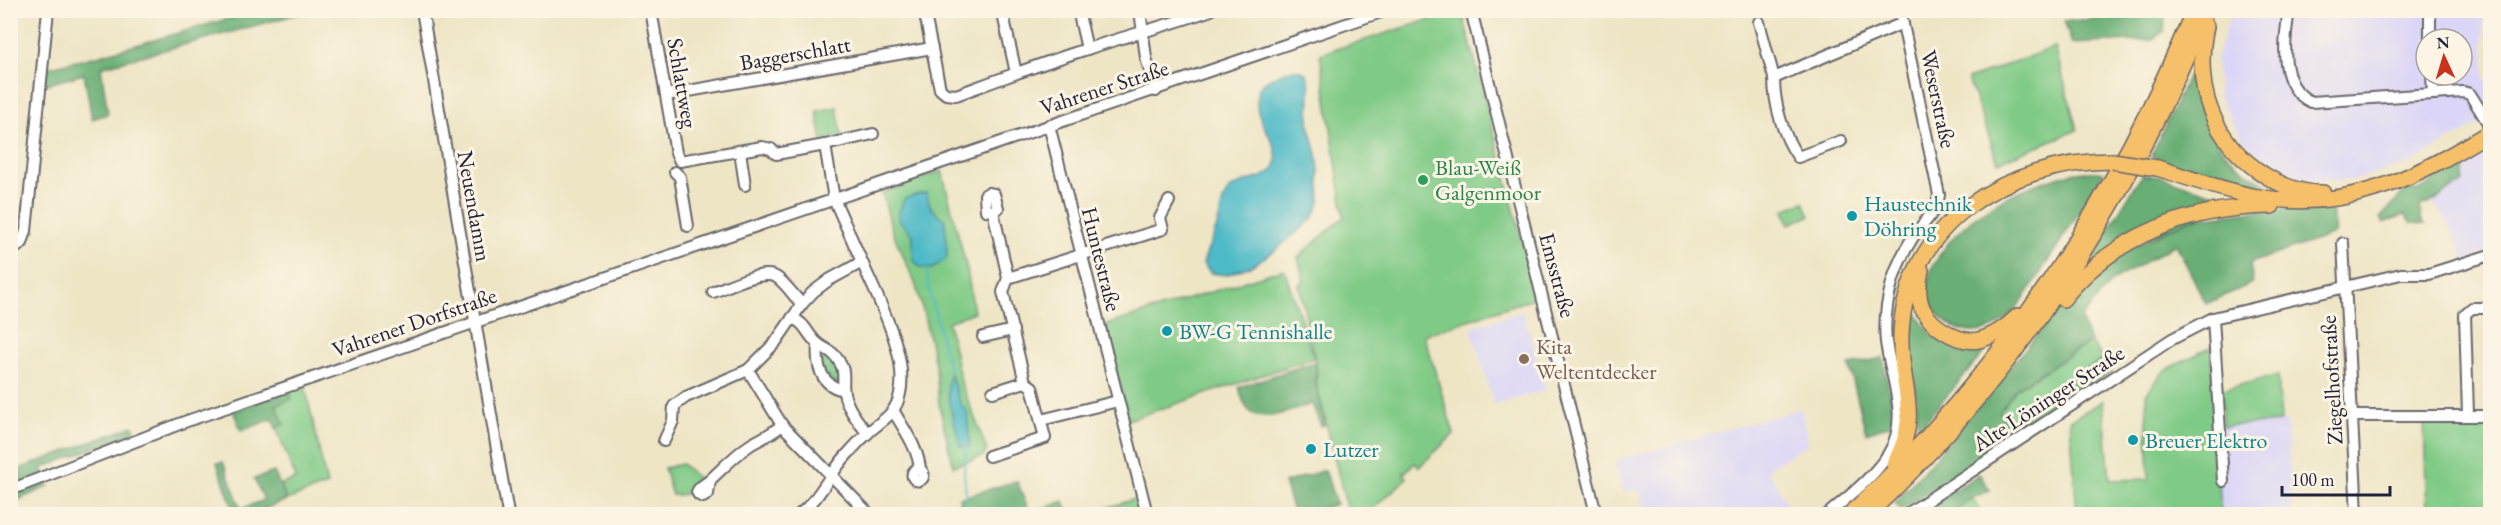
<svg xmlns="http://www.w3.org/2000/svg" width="2501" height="525" viewBox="0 0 2501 525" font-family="'EB Garamond',serif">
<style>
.built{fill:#dbd6f7;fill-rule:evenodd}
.green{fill:#80ca87;stroke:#517661;stroke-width:1.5}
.forest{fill:#68ae74;stroke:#456858;stroke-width:1.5}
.water{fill:#4dbac7;stroke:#386e81;stroke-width:1.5}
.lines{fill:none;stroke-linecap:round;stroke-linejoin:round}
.stream{stroke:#4dbac7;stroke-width:2}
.minor-casing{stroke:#69666b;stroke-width:14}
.highway-casing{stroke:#69666b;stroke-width:18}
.minor{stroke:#fff;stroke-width:10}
.highway{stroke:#f6c06b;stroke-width:15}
.highway-bridge-casing{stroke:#69666b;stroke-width:18;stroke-linecap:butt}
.highway-bridge{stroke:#f6c06b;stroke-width:15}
.leisure-dot{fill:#2e9e5b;stroke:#fcf5e5;stroke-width:2}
.culture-dot{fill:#0f9aa8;stroke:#fcf5e5;stroke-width:2}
.education-dot{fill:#8d6e63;stroke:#fcf5e5;stroke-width:2}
.labels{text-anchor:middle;stroke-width:6;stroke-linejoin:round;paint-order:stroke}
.street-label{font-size:22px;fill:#22223b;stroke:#fcf5e5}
.leisure-label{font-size:22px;fill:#27864d;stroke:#fcf5e5;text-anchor:start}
.culture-label{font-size:22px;fill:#0d838f;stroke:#fcf5e5;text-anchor:start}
.education-label{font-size:22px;fill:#785e54;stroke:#fcf5e5;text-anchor:start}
</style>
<rect width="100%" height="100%" fill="#fcf5e5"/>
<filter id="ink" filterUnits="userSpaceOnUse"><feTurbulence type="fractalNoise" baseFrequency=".0167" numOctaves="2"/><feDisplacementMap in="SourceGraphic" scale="12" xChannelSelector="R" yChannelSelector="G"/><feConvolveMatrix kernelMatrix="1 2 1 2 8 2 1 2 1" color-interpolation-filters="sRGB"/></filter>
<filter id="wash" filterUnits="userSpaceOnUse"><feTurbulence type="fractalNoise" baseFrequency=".008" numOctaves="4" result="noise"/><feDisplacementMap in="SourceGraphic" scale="24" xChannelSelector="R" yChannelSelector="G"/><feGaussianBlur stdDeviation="1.35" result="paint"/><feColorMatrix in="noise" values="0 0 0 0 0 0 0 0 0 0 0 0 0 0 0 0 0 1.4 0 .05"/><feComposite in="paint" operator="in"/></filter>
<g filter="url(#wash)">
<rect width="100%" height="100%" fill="#eee5c5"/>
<g class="built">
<path d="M 2232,11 L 2311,11 L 2311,15 L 2420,11 L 2490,11 L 2483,12 L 2485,77 L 2490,87 L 2490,118 L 2405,165 L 2352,180 L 2311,180 L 2286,173 L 2260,156 L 2241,138 L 2218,94 L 2216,58 ZM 2426,39 L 2462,39 L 2462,75 L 2426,75 Z"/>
<polygon points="2490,146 2490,251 2465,260 2449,224 2433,202 2463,182 2465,168 2461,164"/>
<polygon points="1523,312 1546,390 1494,405 1471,327"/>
<polygon points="1801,409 1808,444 1767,469 1793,514 1647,514 1638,489 1623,491 1614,461"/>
<polygon points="2287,421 2292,514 2221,514 2216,427"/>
</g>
<g class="green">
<polygon points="1457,11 1462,11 1537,297 1424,335 1454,434 1419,467 1415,463 1404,473 1407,478 1367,514 1348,514 1316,381 1317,370 1299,284 1304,282 1298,257 1344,217 1320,54"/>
<polygon points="2055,47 2077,130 1998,162 1968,79"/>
<polygon points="837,107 842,137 822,141 817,111"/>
<polygon points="942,171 967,269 974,312 948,322 961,382 987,450 983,456 953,466 939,404 936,368 923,311 915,283 893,233 882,193"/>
<polygon points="1804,202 1810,216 1789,224 1784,210"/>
<polygon points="1284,269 1314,358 1128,420 1106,325"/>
<polygon points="2090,342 2103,358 2008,424 1999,412 2017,388"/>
<polygon points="819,347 841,368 839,387 822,372"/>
<polygon points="2211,347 2221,514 2077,514 2070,420 2103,401 2110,480 2149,479 2146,394 2164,371"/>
<polygon points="2278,375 2281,422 2222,426 2221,390"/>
<polygon points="305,386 327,485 287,500 280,485 296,479 276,428 284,424 275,405 291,399 290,390"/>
<polygon points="2424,420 2490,420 2490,514 2427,514"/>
<path d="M 682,464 L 701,481 C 693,491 685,497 672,495 L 664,468 Z"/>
<polygon points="1138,498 1140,509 1121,514 1087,514"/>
<polygon points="1972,498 1983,514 1949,514"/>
</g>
<g class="forest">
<polygon points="255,11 310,11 101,67 108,114 92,119 84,74 45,85 46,68 97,56"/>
<polygon points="2165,15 2164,31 2151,40 2072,44 2064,21"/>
<path d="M 2192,75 L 2197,78 C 2204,131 2224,166 2276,188 L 2275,192 L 2254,190 L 2151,156 L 2188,76 Z"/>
<polygon points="2461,164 2465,168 2463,182 2427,205 2424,204 2420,207 2421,219 2425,224 2411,223 2404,215 2383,223 2380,218 2407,189 2419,190"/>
<path d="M 2076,172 L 2104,172 C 2087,200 2069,228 2051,256 C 2037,278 2024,302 2006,319 C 1974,349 1924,323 1928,281 C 1928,273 1935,263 1939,256 C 1969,209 2024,185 2076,172 Z"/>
<polygon points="2142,175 2161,177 2235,201 2094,260 2089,260"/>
<polygon points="2332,207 2335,234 2250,263 2253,283 2206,304 2176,244 2112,281 2081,318 2090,342 2017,388 1999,412 2009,424 2103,358 2112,372 1901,510 1895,503 1934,459 2078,285 2114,257 2190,219 2272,209"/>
<path d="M 1913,304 C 1926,337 1946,350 1981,348 L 1985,351 L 1918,430 C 1918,384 1902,352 1913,304 Z"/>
<polygon points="1883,358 1893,412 1893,424 1866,433 1849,365"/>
<path d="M 1315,362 L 1317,370 L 1315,377 L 1325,425 L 1321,426 L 1312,404 C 1294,409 1256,428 1245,405 C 1242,400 1241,393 1239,387 Z"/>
<polygon points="290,390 292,399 276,405 284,424 276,428 272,419 241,431 233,411"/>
<polygon points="133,426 136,432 42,468 49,486 11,503 11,472"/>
<polygon points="223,462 241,509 264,500 254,479 274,472 287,500 252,514 235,514 217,463"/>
<polygon points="1325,470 1336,504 1308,514 1294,514 1284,483"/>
<polygon points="1979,474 1990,490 1972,498 1949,514 1918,514"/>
<polygon points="1017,481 1030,513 1064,501 1068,514 962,514 959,498"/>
</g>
<g class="water">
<path d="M 1289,70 L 1299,70 L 1307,74 L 1310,86 L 1309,124 L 1317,154 L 1319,171 L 1320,203 L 1313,218 L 1276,250 L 1251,266 L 1226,275 L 1211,273 L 1203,264 C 1206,251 1212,242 1216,229 C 1221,217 1220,200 1229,190 C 1241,178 1272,181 1276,163 C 1280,143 1259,126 1257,107 C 1257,101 1258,94 1259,88 L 1269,79 Z"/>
<polygon points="926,193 931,208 945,220 947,258 932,269 921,268 913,260 913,235 899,220 899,212 904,199 918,194"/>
<path d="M 950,373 L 960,403 L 967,412 L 970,447 L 960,446 C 957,422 942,397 950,373 Z"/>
</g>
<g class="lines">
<g class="stream">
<polyline points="927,269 928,285 950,373"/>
<polyline points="966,446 964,473 968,514"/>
</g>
</g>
</g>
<g filter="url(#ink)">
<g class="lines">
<g class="minor-casing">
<g id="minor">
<polyline points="422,10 508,514"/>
<polyline points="651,10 676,153 680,161 762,147 771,149 776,154 825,145 834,199 862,262 829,280 813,292 802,304 775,343 748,370 782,425 869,514"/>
<path d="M 924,10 L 940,89 L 946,94 L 956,95 C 1000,79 1043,63 1087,49 C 1129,35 1170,25 1211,10"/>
<polyline points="1002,10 1016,73"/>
<polyline points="1078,10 1087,49"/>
<polyline points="1140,10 1146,58 1156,91"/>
<polyline points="1471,10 1596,514"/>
<path d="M 2289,10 C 2284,41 2278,86 2311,102 L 2463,92 L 2470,94 L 2490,126"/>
<polyline points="1759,22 1774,78 1903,23"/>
<polyline points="2430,39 2430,10"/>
<polyline points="2432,75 2433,94"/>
<path d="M 1774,78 C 1774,104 1783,136 1798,157 L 1841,141"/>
<polyline points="666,95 932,48"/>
<polyline points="1049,125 1147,514"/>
<polyline points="825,145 873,134"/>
<polyline points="740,151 745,185"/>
<polyline points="675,172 680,177 688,226"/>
<polyline points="2343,243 2357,514"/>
<polyline points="10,252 22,243 26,231 48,10"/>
<polyline points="1008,278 1163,229 1160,218 1169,201"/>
<path d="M 713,292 C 727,287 762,269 776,277 C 785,282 794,297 802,304"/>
<path d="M 792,318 C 806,323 807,335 818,344 C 824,349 831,350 836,357 C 848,372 841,379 844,393 C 847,408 858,421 867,433"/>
<polyline points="2213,318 2223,481"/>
<polyline points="983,337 1013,330"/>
<path d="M 818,344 C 816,364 820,385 843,390"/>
<polyline points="993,392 1025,382"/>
<path d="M 893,410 C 903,428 919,449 920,470"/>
<polyline points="2468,415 2465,314 2472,308 2490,308"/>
<polyline points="2353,416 2490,416"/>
<polyline points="1041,420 1118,401"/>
<polyline points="664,441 673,421 674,406 686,397 748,370"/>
<polyline points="989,456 1045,438 1032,387 1025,382 1003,292 1008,278 993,211 998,208 994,194 988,193 985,195 986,210 993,211"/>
<circle cx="918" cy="475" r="5.5"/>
<path d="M 710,480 L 708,494 L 703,497 L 699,495 L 697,492 C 700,485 705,485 710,480 C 723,468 735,455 750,445 C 762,438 772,434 782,425"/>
<polyline points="10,490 187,421 1387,10"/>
<path d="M 800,514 C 819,499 829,475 845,457 C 852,449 859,441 867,434 C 875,425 888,419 894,409 C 918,370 878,300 862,262"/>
<path d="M 1828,514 C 1849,496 1874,477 1889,453 C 1910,418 1891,379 1886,342 C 1884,323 1887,301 1892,283 C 1896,268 1904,251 1913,237 C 1922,224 1937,212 1939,195 L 1900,10"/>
<polyline points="1907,514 2172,339 2213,318 2401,274 2429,274 2490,255"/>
</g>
</g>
<g class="highway-casing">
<g id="highway">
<path d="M 2206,26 C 2193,87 2212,142 2266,176 C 2283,186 2303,194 2323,193"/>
<path d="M 2157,168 C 2190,178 2224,191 2258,197 C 2347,213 2417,177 2490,132"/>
<path d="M 1921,270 C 1914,302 1922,320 1951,335 C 1958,339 1971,342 1979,340 C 1995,336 2006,327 2018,316"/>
<path d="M 2063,299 C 2115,234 2191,207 2272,206"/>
<path d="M 1894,464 C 1923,414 1899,386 1901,335 C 1905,222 2009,161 2113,161"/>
<path d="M 1850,514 C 2002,374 2115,201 2194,10"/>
<path d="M 1868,514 C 2018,375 2129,199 2206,10"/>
</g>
</g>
<use href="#minor" class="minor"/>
<use href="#highway" class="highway"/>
<g class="highway-bridge-casing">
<polyline id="highway-bridge" points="2113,161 2157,168"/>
</g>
<use href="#highway-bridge" class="highway-bridge"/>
</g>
</g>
<circle class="leisure-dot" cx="1423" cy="180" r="6"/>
<g class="culture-dot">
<circle cx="1852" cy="216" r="6"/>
<circle cx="1167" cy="331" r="6"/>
<circle cx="2133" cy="440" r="6"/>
<circle cx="1311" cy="449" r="6"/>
</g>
<circle class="education-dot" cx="1524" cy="359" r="6"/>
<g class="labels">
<g class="street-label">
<text transform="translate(795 53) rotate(-10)" y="8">Baggerschlatt</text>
<text transform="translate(683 83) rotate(80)" y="8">Schlattweg</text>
<text transform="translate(1104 87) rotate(-18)" y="8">Vahrener Straße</text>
<text transform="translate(1939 99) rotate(78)" y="8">Weserstraße</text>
<text transform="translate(475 206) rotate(80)" y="8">Neuendamm</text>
<text transform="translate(1102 259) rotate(76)" y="8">Huntestraße</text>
<text transform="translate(1558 275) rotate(75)" y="8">Emsstraße</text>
<text transform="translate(414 322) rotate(-19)" y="8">Vahrener Dorfstraße</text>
<text transform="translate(2331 380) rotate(-93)" y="8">Ziegelhofstraße</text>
<text transform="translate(2048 398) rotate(-33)" y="8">Alte Löninger Straße</text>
</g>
<g class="leisure-label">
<text x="1435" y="175">Blau-Weiß<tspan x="1435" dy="25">Galgenmoor</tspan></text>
</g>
<g class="culture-label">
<text x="1864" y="211">Haustechnik<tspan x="1864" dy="25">Döhring</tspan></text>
<text x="1179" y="339">BW-G Tennishalle</text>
<text x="2145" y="448">Breuer Elektro</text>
<text x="1323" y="457">Lutzer</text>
</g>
<g class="education-label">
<text x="1536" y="354">Kita<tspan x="1536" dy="25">Weltentdecker</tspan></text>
</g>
</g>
<rect width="2501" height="525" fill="none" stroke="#fcf5e5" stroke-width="36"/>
<g transform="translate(2444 57) rotate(356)"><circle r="28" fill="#fcf5e5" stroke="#a5a1a1" stroke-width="1.5"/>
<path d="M0-4.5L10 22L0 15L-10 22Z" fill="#c8321e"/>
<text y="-9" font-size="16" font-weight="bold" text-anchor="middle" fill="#22223b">N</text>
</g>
<path d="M2282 486v9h108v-9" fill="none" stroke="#22223b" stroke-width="3"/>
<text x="2291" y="486" font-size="18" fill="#22223b" stroke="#fcf5e5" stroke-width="4.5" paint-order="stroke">100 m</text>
</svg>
